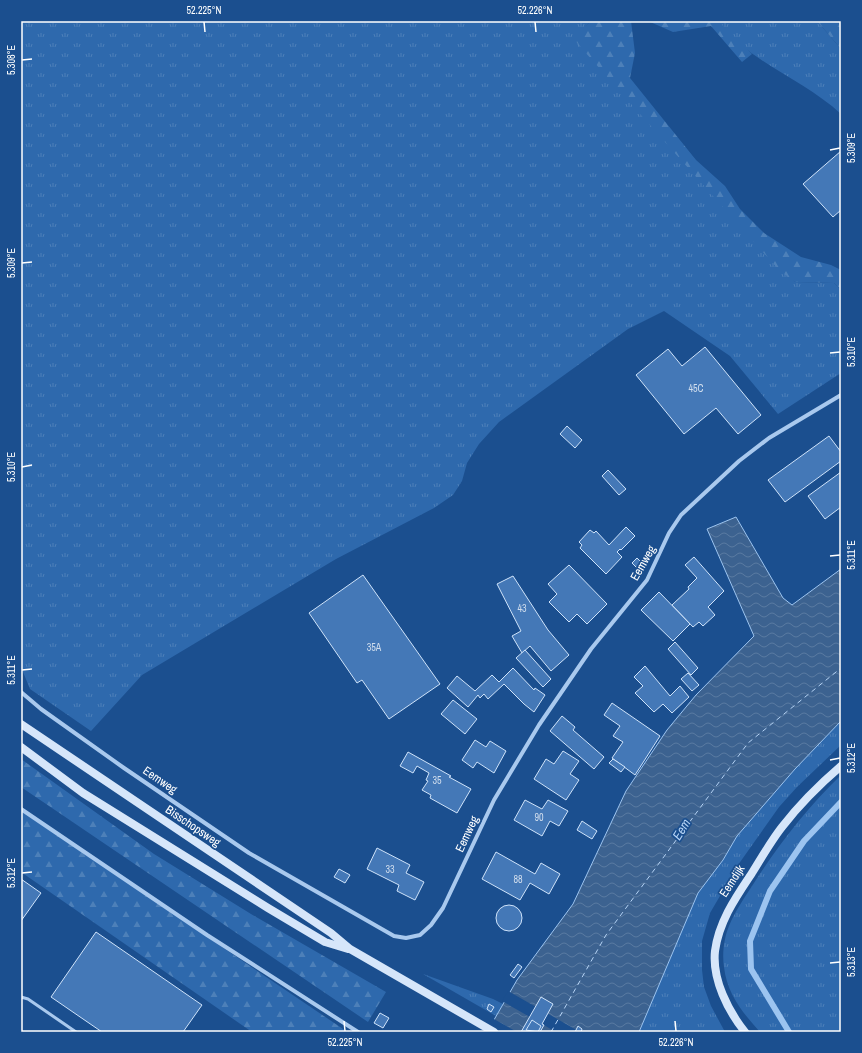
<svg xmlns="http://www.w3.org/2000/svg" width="862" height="1053" viewBox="0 0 862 1053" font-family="'Archivo Narrow',sans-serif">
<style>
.grass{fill:url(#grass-tufts)}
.forest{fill:url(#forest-firs)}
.water{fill:url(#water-waves);stroke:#9cc4f0}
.pier{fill:#1b4f8f}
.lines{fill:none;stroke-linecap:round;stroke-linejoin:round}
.stream{stroke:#9cc4f0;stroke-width:6}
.ferry{stroke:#b5d3f5;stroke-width:1;stroke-dasharray:5 4;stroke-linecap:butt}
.building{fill:#4478b7;stroke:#cfe3fa}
.lane{stroke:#a9c9ee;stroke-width:3}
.street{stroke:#a9c9ee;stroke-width:4}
.secondary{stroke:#d6e6fa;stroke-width:8}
.ticks{fill:none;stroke:#fff;stroke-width:1.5}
.labels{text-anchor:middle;stroke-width:3.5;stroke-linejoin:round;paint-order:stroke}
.number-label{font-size:10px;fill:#d0dded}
.street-label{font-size:12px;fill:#fff;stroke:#1b4f8f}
.water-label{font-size:13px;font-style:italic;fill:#b5d3f5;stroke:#1b4f8f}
.neatline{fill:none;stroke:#fff;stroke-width:1.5}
.ticks-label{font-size:10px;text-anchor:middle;fill:#fff}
</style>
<defs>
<pattern id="grass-tufts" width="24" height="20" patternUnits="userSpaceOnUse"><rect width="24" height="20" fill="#2e69ad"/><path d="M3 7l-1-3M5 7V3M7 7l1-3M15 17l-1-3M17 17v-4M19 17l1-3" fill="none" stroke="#4d80b9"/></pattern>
<pattern id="forest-firs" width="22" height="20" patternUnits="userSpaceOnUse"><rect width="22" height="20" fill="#2e69ad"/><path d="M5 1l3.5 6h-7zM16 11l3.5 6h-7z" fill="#4d80b9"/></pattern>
<pattern id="water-waves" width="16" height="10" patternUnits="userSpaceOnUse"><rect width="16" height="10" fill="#3c6290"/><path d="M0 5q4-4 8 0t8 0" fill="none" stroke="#597aa1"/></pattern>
</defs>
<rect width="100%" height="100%" fill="#1b4f8f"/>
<g class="grass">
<polygon points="21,21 591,21 586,26 795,282 834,283 841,290 841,373 778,414 730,356 664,311 628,329 499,422 479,444 467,463 462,481 453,495 434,508 336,559 142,675 91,731 30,689 21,667"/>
<path d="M 718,21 L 817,21 L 841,49 L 841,114 C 803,79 750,63 718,21 Z"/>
<polygon points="841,721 841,745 797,787 779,807 738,865 710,913 702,941 702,970 704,987 711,1006 725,1032 639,1032 698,893 723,860 737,836 795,769"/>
<path d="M 841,775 L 841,1032 L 760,1032 C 743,1013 727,994 724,967 C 722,954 724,938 729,926 C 735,911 745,897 754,883 C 779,844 807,808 841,775 Z"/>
<polygon points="423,974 493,999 503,1004 496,1016"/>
</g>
<g class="forest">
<polygon points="591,21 631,21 635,53 630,78 696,160 725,186 740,209 764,233 801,257 831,265 841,270 841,290 834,283 795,282 779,270 577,43 575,36"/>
<polygon points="648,21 718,21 752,54 742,62 711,26 673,32"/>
<polygon points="817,21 840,21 841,49"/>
<polygon points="21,759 154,854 251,914 386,992 368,1022 21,787"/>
<polygon points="21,811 346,1031 345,1032 252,1032 21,872"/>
</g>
<polygon class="water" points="736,517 783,598 792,605 841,569 841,721 795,769 737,836 723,860 698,893 639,1032 487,1032 517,980 573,904 626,791 667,730 696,695 754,636 707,529"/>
<g class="pier">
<polygon points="508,991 580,1032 556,1032 502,1001"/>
<polygon points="492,1018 517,1032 485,1032"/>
</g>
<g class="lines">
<polyline class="stream" points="789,1032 751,969 750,941 770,891 804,841 841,802"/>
<polyline class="ferry" points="551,1032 606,935 748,743 841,668"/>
</g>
<g class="building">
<polygon points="841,151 841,210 833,217 803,184"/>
<polygon points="705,347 761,415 738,434 716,408 684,434 636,375 668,349 682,366"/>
<polygon points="567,426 582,440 575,448 560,434"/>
<polygon points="829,436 841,452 841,461 785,502 768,480"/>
<polygon points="608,470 626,489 619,495 602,476"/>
<polygon points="841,472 841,507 825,519 808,496"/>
<polygon points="626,527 635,536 621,550 620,549 617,552 622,557 606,574 580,548 582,545 579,542 590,530 594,533 596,531 609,545"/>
<polygon points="694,557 724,591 708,607 715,615 703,626 699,622 693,627 672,605 689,589 688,587 697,578 685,565"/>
<polygon points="637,558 642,563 637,568 632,563"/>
<polygon points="569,565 607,604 587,624 577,614 569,622 549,602 557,594 548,584"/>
<polygon points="363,575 440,684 389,719 362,680 357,683 309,613"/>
<polygon points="513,576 548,630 569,655 551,671 530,646 522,653 512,636 521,631 497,584"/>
<polygon points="659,592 690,624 673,641 641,610"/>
<polygon points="675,642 698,668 691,675 668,649"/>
<polygon points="525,650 551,679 543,687 516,658"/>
<polygon points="645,666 670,696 680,686 689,697 672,713 663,704 654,712 635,693 643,686 634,677"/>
<polygon points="513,668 534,690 535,688 545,695 534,712 524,704 504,684 488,699 484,694 480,698 478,695 468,707 447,688 457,676 475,691 492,675 499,682"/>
<polygon points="688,673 699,685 692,691 681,679"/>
<polygon points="453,700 477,719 465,734 441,714"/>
<polygon points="612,703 660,736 635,775 612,758 623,742 613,736 620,726 604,715"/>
<polygon points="562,716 575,727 573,730 604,757 594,769 550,731"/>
<polygon points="475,740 486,747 490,741 506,751 494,773 477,762 473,768 462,760"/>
<polygon points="563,751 579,761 570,774 579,780 566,800 534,779 546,759 554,764"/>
<polygon points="408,752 451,776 449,777 471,789 457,813 430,798 431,795 422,790 428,781 426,780 429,773 417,766 413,773 400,766"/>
<polygon points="613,759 625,767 621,772 609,763"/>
<polygon points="525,800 542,809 548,800 568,811 559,826 550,821 542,836 514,820"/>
<polygon points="582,821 597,831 592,839 577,830"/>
<polygon points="377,848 410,865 406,873 424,882 415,900 397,891 399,885 367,869"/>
<polygon points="496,852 535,874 541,863 560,874 549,894 530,883 520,900 482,879"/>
<polygon points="339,869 350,875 345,883 334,877"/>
<polygon points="21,879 41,893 21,921"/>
<circle cx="509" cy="918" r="13"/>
<polygon points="96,932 202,1005 183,1032 102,1032 51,997"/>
<polygon points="518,964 522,967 514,978 510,975"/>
<polygon points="541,997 553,1004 542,1024 544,1025 540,1032 521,1032"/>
<polygon points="489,1004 494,1007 491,1012 487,1009"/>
<polygon points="380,1013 389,1018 383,1028 374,1023"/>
<polygon points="532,1020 541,1026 538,1032 526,1030"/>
<polygon points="578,1026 582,1029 581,1032 575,1032"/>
</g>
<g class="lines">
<polyline class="lane" points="21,997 28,999 76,1032"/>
<g class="street">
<polyline points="21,692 41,709 124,768 249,853 394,936 406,938 420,935 431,925 443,908 494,800 539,725 591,649 647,580 669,533 681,515 739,461 769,438 841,395"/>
<polyline points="21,809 207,935 358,1032"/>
</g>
<g class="secondary">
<polyline points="21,724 331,933 350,949 494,1032"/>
<polyline points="21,747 83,793 268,908 325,942 348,949"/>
<path d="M 745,1032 C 728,1011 712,979 715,951 C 719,921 736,897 752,873 C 762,857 771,841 782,827 C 799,805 820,784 841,766"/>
</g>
</g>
<path class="ticks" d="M 204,22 L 205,32M 535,22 L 536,32M 22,60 L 32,59M 830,150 L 840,148M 22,263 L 32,262M 830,353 L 840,352M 22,467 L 32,465M 830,556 L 840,555M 22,670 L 32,669M 830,760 L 840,758M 22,873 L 32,872M 830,963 L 840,962M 344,1021 L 345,1031M 675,1021 L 676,1031"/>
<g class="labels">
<g class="number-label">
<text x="696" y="392">45C</text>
<text x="522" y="612">43</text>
<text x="374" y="651">35A</text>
<text x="437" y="784">35</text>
<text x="539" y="821">90</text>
<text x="390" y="873">33</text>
<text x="518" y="883">88</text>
</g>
<g class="street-label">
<text transform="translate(643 563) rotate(-60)" y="4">Eemweg</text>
<text transform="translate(160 780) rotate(34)" y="4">Eemweg</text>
<text transform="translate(193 826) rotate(34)" y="4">Bisschopsweg</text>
<text transform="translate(467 834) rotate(-65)" y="4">Eemweg</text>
<text transform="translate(732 881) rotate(-57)" y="4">Eemdijk</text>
</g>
<g class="water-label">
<text transform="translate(681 829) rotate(-58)" y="5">Eem</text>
</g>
</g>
<rect width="862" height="1053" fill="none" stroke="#1b4f8f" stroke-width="44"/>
<rect x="22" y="22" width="818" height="1009" class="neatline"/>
<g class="ticks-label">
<text x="204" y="14">52.225°N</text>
<text x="535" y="14">52.226°N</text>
<text transform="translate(11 60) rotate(-90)" y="4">5.308°E</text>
<text transform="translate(851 148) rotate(-90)" y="4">5.309°E</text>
<text transform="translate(11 263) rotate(-90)" y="4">5.309°E</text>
<text transform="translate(851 352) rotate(-90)" y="4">5.310°E</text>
<text transform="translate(11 467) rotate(-90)" y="4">5.310°E</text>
<text transform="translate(851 555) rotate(-90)" y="4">5.311°E</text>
<text transform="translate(11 670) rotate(-90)" y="4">5.311°E</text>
<text transform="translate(851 758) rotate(-90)" y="4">5.312°E</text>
<text transform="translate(11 873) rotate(-90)" y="4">5.312°E</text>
<text transform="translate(851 962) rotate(-90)" y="4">5.313°E</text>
<text x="345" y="1046">52.225°N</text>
<text x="676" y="1046">52.226°N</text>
</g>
</svg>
